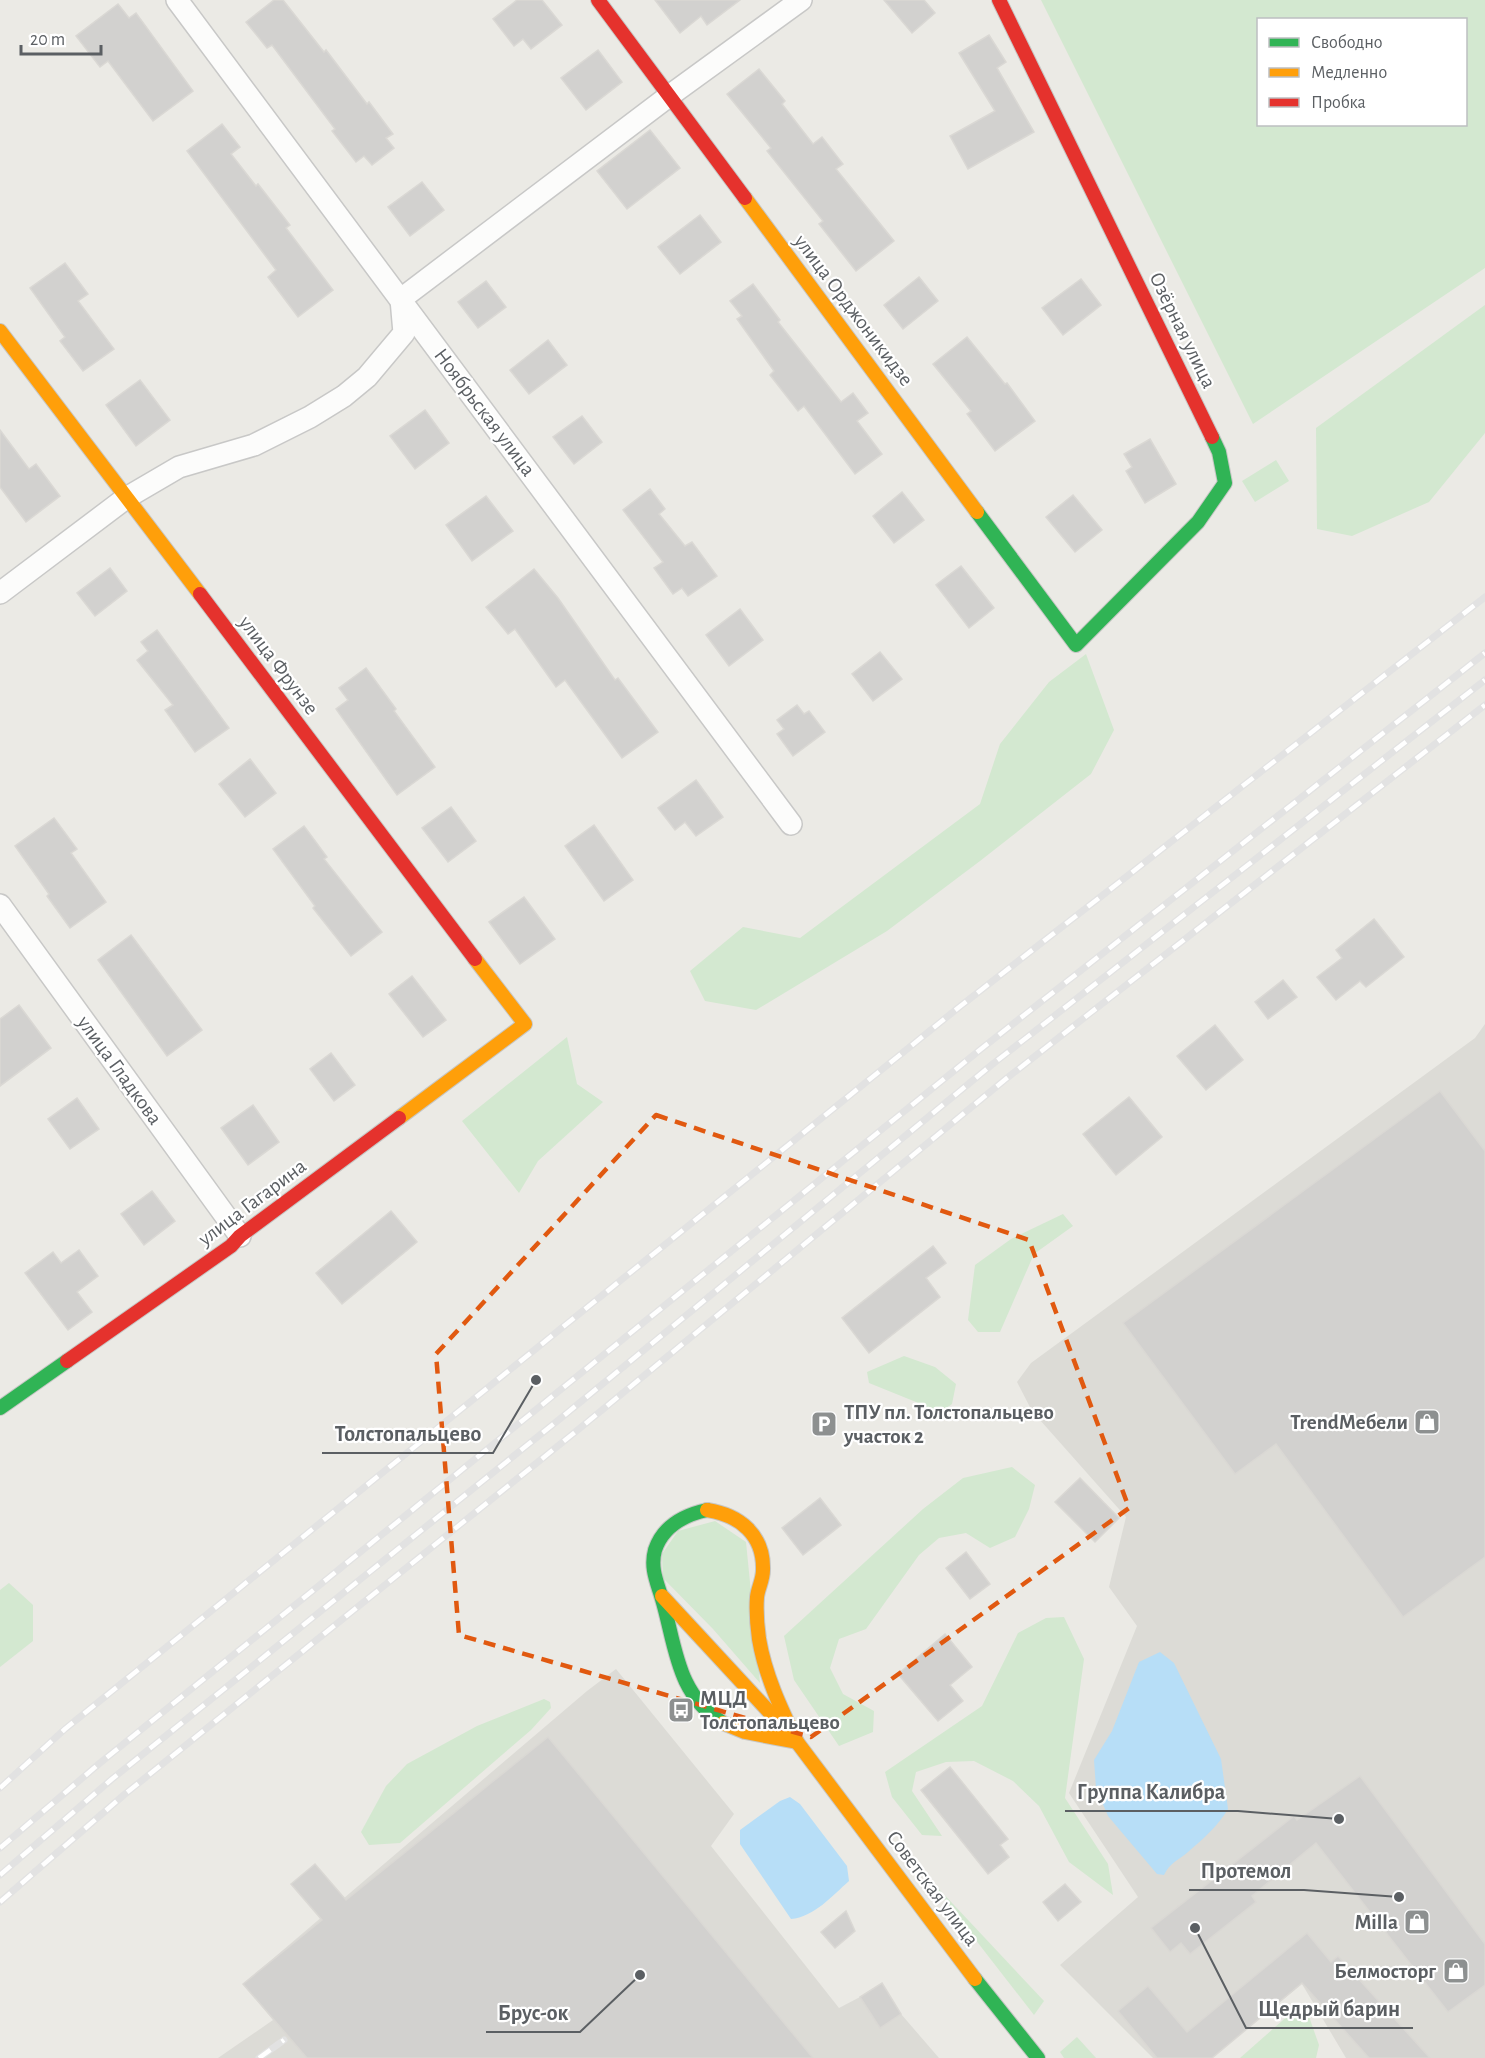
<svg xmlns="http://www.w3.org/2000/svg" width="1485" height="2058" viewBox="0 0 1485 2058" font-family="'Alegreya Sans',sans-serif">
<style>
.industrial{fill:#dcdbd6}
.green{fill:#d3e8d0;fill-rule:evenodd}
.water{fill:#b7def7}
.building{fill:#d2d1cf;stroke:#dad8d4;stroke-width:1.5}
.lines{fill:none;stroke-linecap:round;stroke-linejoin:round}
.street-casing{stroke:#c8c8c7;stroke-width:24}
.fast-casing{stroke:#c7c7c5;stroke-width:16}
.slow-casing{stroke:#c7c7c5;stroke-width:16}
.jam-casing{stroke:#c7c7c5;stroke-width:16}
.street{stroke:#fcfcfb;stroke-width:21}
.fast{stroke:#30b455;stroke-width:14}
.slow{stroke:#ff9f0a;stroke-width:14}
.jam{stroke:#e5322d;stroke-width:14}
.rail-casing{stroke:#e2e2e2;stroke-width:7}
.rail{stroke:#fff;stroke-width:4.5;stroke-dasharray:14;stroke-linecap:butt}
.marked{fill:none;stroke:#e15910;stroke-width:4.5;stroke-dasharray:12 8;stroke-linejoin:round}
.labels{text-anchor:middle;stroke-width:4.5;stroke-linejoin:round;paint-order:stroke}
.street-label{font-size:21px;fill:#5b5f63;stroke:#fff}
.poi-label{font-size:21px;font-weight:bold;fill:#5b5f63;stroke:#fff;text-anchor:end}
.leader{fill:none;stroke:#5b5f63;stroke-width:2}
.callout-dot{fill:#5b5f63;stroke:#fff;stroke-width:2}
.callout-label{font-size:22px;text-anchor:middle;font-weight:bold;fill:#5b5f63;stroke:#fff;stroke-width:4.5;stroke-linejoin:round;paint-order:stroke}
</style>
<rect width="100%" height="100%" fill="#ebeae5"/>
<g class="industrial">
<polygon points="1485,1024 1485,2058 1346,2058 1302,1984 1211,2058 1153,2058 1060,1965 1138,1897 1069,1793 1137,1626 1109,1587 1126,1517 1032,1411 1017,1382 1031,1363 1475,1038"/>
<polygon points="616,1669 734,1814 711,1846 839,2008 860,1997 880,2028 901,2014 939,2058 218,2058 273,2020 243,1984 587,1691"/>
</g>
<g class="green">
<path d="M 1041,0 L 1485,0 L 1485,268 L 1253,424 ZM 1258,20 L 1466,20 L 1466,124 L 1258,124 Z"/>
<polygon points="1485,305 1485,433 1429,502 1352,536 1317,529 1316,428"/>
<polygon points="1276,460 1289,481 1255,502 1242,481"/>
<polygon points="1086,654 1114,730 1091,774 980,861 887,931 756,1010 705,1001 690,971 743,927 800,938 980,804 1000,744 1049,682"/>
<polygon points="567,1037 577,1084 603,1102 538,1161 519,1193 462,1121"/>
<polygon points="1063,1214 1073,1226 1034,1254 1000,1332 978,1332 968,1320 975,1265 1011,1239"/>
<polygon points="904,1356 935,1367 956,1384 952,1404 939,1414 916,1402 869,1383 867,1372"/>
<polygon points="1012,1467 1035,1485 1029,1509 1015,1537 990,1548 966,1533 939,1538 919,1555 866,1629 839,1639 830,1668 843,1694 874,1711 873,1732 839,1746 794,1680 784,1636 923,1509 963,1478"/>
<polygon points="715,1521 746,1542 760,1683 713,1629 663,1578 662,1554 678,1531"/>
<polygon points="9,1583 33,1605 33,1641 0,1667 0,1590"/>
<polygon points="1064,1617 1084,1659 1065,1798 1108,1864 1113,1895 1069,1862 1039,1806 1013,1781 974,1761 946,1762 916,1772 912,1791 942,1836 922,1835 892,1797 885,1772 982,1706 1018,1633 1046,1618"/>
<polygon points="544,1699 550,1702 551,1708 531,1730 400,1843 369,1845 361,1832 386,1786 407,1764 477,1726"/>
<polygon points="923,1872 1044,2001 1034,2015"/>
<polygon points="1299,2006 1307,2011 1319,2045 1316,2058 1240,2058"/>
<polygon points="1077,2037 1096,2058 1064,2058 1060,2052"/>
</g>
<g class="water">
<path d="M 1160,1652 L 1174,1663 L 1221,1759 L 1228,1809 C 1218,1826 1203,1839 1188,1852 C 1178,1861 1170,1862 1164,1875 L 1157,1874 L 1108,1816 L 1096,1788 L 1094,1760 L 1112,1731 L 1139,1662 Z"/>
<path d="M 790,1797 L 800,1804 L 847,1866 L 849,1881 C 832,1896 814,1917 791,1919 L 740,1844 L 740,1830 L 780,1801 Z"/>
</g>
<g class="building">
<polygon points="274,0 283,0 324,52 326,50 367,104 369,102 393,134 386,138 394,148 372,165 364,156 356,162 332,131 335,129 272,45 267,48 246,22"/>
<polygon points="517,0 542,0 562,25 531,49 523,39 514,46 493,19"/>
<polygon points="655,0 740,0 707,25 701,16 680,33"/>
<polygon points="884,0 924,0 935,13 912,33"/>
<polygon points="118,4 129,18 136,13 193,91 153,121 108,61 100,67 76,36"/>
<polygon points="989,35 1006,62 997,68 1034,132 968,169 950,136 995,111 959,53"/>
<polygon points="598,50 622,82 586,110 561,78"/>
<polygon points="759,69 785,101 782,104 813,144 822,137 843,164 836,169 894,241 856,271 819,224 823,221 767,151 771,148 727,94"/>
<polygon points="222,124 240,147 231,154 256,186 258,184 290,225 286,228 333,290 298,317 268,277 276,270 187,151"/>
<polygon points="650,130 680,168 627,209 597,171"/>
<polygon points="422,182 444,210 410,236 388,207"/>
<polygon points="700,215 721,242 680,274 658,247"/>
<polygon points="65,263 88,294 78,301 114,349 83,371 60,341 65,337 30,288"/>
<polygon points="919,277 938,301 903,329 884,305"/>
<polygon points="1081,279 1101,305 1063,335 1042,308"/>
<polygon points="486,281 506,307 478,328 458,302"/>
<polygon points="753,284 780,320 778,322 841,402 853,393 868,413 857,421 882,454 855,474 804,406 798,411 770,375 774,371 737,319 742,316 730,301"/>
<polygon points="967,337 1005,384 1007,383 1035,421 995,451 967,414 971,411 933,364"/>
<polygon points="548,340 567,365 529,394 510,370"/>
<polygon points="140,380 170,420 136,446 106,405"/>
<polygon points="425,410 449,443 415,469 390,436"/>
<polygon points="582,416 602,442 574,464 553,437"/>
<polygon points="0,430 29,469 36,464 60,496 26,522 0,487"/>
<polygon points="1150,439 1176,484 1145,503 1126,471 1132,467 1124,454"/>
<polygon points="650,489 665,509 659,514 685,546 692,542 717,576 688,596 682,588 673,594 654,568 663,562 623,510"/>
<polygon points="902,492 924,520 894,543 873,516"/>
<polygon points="1073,495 1102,530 1075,552 1046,517"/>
<polygon points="486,496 513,531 472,561 446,525"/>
<polygon points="961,566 994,608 969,628 936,585"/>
<polygon points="110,568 127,591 95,616 77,593"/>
<polygon points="534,569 558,598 615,680 618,678 658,732 622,758 565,680 556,687 515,629 508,634 486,607"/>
<polygon points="740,609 763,640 729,666 706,635"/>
<polygon points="157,630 229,728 195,752 165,710 173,705 137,660 148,651 141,642"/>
<polygon points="880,652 902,679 873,701 852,674"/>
<polygon points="366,668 396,709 394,711 435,767 397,795 336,709 348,700 339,688"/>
<polygon points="797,705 804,714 809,711 825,732 793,756 777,734 784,729 777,720"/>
<polygon points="250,759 276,793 245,817 219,784"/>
<polygon points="696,780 723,817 696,836 685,822 675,830 658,808"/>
<polygon points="451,807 476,841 448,862 422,828"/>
<polygon points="54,818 77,849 71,853 106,902 70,928 47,896 49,894 15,846"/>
<polygon points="594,825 633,880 604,901 565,846"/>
<polygon points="304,826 327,857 324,859 382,932 351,956 313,908 315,906 273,849"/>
<polygon points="524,897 555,939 520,964 489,922"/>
<polygon points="1374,919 1404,957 1366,987 1360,981 1336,1000 1317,977 1342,958 1336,950"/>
<polygon points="131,935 202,1030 167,1056 98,960"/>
<polygon points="412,976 446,1020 423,1037 389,994"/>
<polygon points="1283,980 1297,997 1268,1019 1255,1002"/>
<polygon points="19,1005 51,1048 0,1086 0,1019"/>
<polygon points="1215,1025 1243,1060 1206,1090 1177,1056"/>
<polygon points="331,1053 355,1085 334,1101 310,1069"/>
<polygon points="1440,1091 1485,1151 1485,1557 1403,1617 1276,1444 1235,1474 1123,1323"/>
<polygon points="1129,1097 1162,1137 1116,1175 1083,1134"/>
<polygon points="77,1098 99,1129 70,1149 48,1119"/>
<polygon points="253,1105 279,1142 248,1165 221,1128"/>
<polygon points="152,1191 175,1221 144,1245 121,1214"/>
<polygon points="391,1211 417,1242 342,1304 316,1273"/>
<polygon points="933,1246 946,1263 926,1278 940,1297 869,1353 842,1318"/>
<polygon points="79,1250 98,1276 77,1292 92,1312 68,1330 25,1273 53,1252 61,1263"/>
<polygon points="1080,1478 1119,1518 1095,1542 1055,1502"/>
<polygon points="820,1498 841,1525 803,1555 782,1528"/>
<polygon points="966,1552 990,1584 970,1599 946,1568"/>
<polygon points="945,1634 972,1667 950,1685 963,1701 938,1721 898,1674"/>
<polygon points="548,1737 813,2058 307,2058 243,1984 322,1920 291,1884 315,1864 346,1900"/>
<polygon points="950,1767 1008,1839 1000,1845 1009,1857 988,1874 921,1790"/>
<polygon points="1360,1776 1485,1944 1485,1985 1448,2012 1316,1843 1252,1896 1256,1902 1190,1954 1181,1943 1170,1952 1151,1928 1294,1816 1297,1820"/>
<polygon points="1065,1884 1081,1902 1058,1921 1043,1902"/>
<polygon points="846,1911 855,1931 835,1948 821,1932"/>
<polygon points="1307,1933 1331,1962 1338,1956 1430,2058 1369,2058 1302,1983 1212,2058 1157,2058 1118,2011 1148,1986 1187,2032"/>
<polygon points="882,1983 901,2014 880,2028 860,1997"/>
</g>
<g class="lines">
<g class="street-casing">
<g id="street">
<polyline points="177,0 791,824"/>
<polyline points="0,593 126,498 179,467 254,445 310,417 344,396 367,377 404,333 401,299 669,96 801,0"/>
<polyline points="0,905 240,1236"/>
</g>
</g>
<g class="fast-casing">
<g id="fast">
<polyline points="977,512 1076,645 1198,522 1225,483 1219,452 1212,437"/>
<polyline points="0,1408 67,1361"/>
<path d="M 707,1510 C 684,1515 663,1526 655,1550 C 650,1568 657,1582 662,1599 C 676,1646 676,1694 723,1723"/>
<polyline points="975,1979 1038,2058"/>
</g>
</g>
<g class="slow-casing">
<g id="slow">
<polyline points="745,198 977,512"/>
<polyline points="0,331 200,594"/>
<polyline points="399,1118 525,1024 475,959"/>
<path d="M 707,1510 C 740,1515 764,1535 763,1570 C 763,1580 758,1588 757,1597 C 756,1611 757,1625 759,1639 C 765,1675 781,1709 797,1742 L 745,1732 L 723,1723"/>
<polyline points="662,1596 797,1742 975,1979"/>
</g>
</g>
<g class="jam-casing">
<g id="jam">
<polyline points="598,0 745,198"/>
<polyline points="999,0 1212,437"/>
<polyline points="200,594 475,959"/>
<polyline points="67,1361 231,1246 240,1236 399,1118"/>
</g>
</g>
<use href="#street" class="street"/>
<use href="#fast" class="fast"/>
<use href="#slow" class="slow"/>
<use href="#jam" class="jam"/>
<g class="rail-casing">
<g id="rail">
<polyline points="0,1788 65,1729 958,1008 1485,597"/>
<polyline points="0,1848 100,1763 981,1049 1485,653"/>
<polyline points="0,1875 112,1779 561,1418 994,1063 1485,680"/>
<polyline points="0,1902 125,1794 574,1433 1007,1078 1485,705"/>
<polyline points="259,2058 284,2040"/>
</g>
</g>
<use href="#rail" class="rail"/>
</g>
<path class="marked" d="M 656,1115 L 1029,1240 L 1129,1508 L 811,1737 L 459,1635 L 436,1354 Z"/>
<defs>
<g id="shop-square" transform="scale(1.35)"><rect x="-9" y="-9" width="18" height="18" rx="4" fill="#8d9090" stroke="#fff"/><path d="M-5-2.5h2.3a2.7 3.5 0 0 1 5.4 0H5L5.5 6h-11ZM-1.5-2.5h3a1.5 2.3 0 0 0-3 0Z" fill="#fff"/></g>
<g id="parking-square" transform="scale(1.35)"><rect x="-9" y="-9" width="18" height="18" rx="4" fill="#8d9090" stroke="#fff"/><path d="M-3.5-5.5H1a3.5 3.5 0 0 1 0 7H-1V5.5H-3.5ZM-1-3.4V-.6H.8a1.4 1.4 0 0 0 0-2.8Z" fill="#fff"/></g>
<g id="bus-square" transform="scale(1.35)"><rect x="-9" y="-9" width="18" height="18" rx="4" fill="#8d9090" stroke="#fff"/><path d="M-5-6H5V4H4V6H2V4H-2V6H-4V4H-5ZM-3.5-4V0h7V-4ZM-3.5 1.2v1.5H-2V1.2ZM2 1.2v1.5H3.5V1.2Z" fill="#fff"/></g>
</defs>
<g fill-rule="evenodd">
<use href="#shop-square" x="1427" y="1422"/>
<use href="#parking-square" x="824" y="1424"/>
<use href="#bus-square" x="681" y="1710"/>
<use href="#shop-square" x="1417" y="1922"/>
<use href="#shop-square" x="1456" y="1971"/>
</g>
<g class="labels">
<g class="street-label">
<text transform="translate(854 310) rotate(53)" y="7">улица Орджоникидзе</text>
<text transform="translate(1183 330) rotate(64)" y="7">Озёрная улица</text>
<text transform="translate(485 412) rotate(53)" y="7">Ноябрьская улица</text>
<text transform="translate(279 665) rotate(53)" y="7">улица Фрунзе</text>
<text transform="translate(120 1070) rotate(54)" y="7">улица Гладкова</text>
<text transform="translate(252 1202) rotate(-37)" y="7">улица Гагарина</text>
<text transform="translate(933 1888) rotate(53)" y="7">Советская улица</text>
</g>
<g class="poi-label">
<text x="844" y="1419" text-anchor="start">ТПУ пл. Толстопальцево<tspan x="844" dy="24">участок 2</tspan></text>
<text x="1408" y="1429">TrendМебели</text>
<text x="700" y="1705" text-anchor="start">МЦД<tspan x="700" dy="24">Толстопальцево</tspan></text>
<text x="1398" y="1929">Milla</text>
<text x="1436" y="1978">Белмосторг</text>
</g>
</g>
<path class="leader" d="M536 1380L493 1453H322M1339 1819L1238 1811H1065M1399 1897L1304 1890H1189M1195 1928L1246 2028H1413M640 1975L580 2032H486"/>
<g class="callout-dot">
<circle cx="536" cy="1380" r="6"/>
<circle cx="1339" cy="1819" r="6"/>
<circle cx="1399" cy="1897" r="6"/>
<circle cx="1195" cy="1928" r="6"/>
<circle cx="640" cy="1975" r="6"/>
</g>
<g class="callout-label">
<text x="408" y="1441">Толстопальцево</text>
<text x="1151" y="1799">Группа Калибра</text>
<text x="1246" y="1878">Протемол</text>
<text x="1329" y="2016">Щедрый барин</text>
<text x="533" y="2020">Брус-ок</text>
</g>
<rect x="1257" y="18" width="210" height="108" fill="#ffffff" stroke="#bdbfc1" stroke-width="1.5"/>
<rect x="1269" y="38" width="30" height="9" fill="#30b455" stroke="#bdbfc1" stroke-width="1.5"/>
<text x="1311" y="48" font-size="18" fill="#5b5f63">Свободно</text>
<rect x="1269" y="68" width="30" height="9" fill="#ff9f0a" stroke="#bdbfc1" stroke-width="1.5"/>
<text x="1311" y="78" font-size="18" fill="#5b5f63">Медленно</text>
<rect x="1269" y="98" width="30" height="9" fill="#e5322d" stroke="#bdbfc1" stroke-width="1.5"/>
<text x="1311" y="108" font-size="18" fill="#5b5f63">Пробка</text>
<path d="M21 45v9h80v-9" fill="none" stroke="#5b5f63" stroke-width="3"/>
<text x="30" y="45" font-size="18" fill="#5b5f63" stroke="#ffffff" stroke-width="4.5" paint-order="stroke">20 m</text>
</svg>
